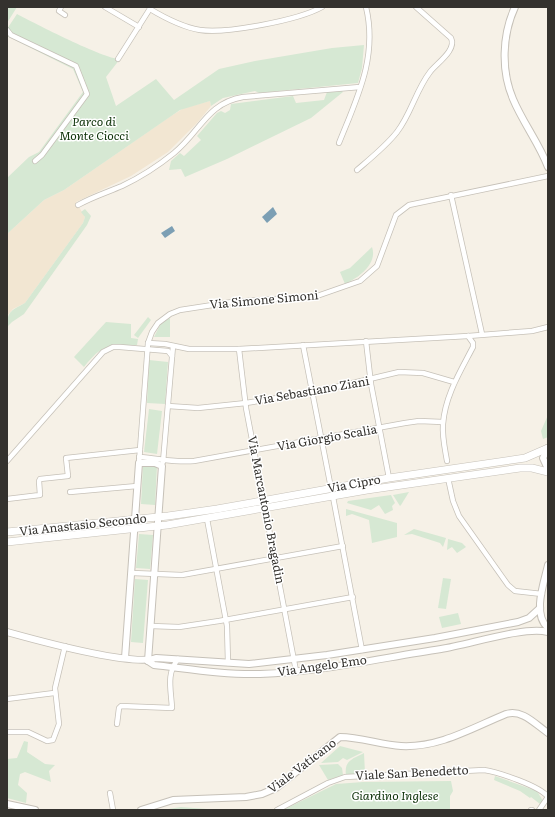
<svg xmlns="http://www.w3.org/2000/svg" width="555" height="817" viewBox="0 0 555 817" font-family="Literata,serif">
<style>
.education{fill:#f2e6d2}
.green{fill:#d6e8d3}
.water{fill:#7c9fb4}
.lines{fill:none;stroke-linecap:round;stroke-linejoin:round}
.street-casing{stroke:#c6c1b8;stroke-width:6}
.secondary-casing{stroke:#c6c1b8;stroke-width:8}
.primary-casing{stroke:#c6c1b8;stroke-width:8}
.street{stroke:#fff;stroke-width:4.5}
.secondary{stroke:#fff;stroke-width:6}
.primary{stroke:#fff;stroke-width:7}
.labels{text-anchor:middle;stroke-width:3;stroke-linejoin:round;paint-order:stroke}
.park-label{font-size:12px;font-style:italic;fill:#0d3208;stroke:#fff}
.street-label{font-size:12px;fill:#34322e;stroke:#fff}
</style>
<rect width="100%" height="100%" fill="#f6f1e7"/>
<polygon class="education" points="210,101 211,106 197,123 168,152 131,176 76,202 85,217 83,223 25,303 13,309 7,316 7,234 44,200 64,190 171,116 184,108"/>
<g class="green">
<polygon points="7,7 17,7 7,23"/>
<path d="M 17,14 C 34,23 106,60 120,59 L 106,77 L 116,106 L 156,79 L 174,100 L 219,69 L 255,61 L 332,48 L 364,45 L 362,68 L 358,83 L 259,93 L 255,91 L 223,98 L 211,106 L 210,101 L 180,110 L 64,190 L 44,200 L 7,234 L 7,178 L 29,157 L 39,152 L 83,92 L 73,69 L 7,36 L 7,29 Z"/>
<polygon points="341,90 343,92 311,118 227,159 185,177 181,169 169,170 171,161 180,153 184,156 201,140 197,136 217,113 221,111 225,113 230,110 231,104 293,96 296,103 324,100 327,92"/>
<path d="M 85,209 L 91,216 L 87,225 L 24,314 L 12,322 L 7,327 C 7,311 12,310 25,303 L 83,223 L 85,217 L 81,212 Z"/>
<path d="M 372,247 C 378,264 358,278 345,284 L 340,272 L 350,268 Z"/>
<polygon points="148,317 151,320 138,338 134,335"/>
<polygon points="170,318 170,337 154,337 161,323"/>
<path d="M 106,322 L 131,324 L 131,338 L 138,339 L 137,345 C 108,346 103,343 84,367 L 74,357 Z"/>
<polygon points="149,360 168,362 165,404 147,403"/>
<polygon points="149,409 162,411 157,454 144,452"/>
<polygon points="548,415 548,437 543,439 541,431"/>
<polygon points="143,465 157,466 155,505 141,504"/>
<polygon points="409,492 401,505 400,506 393,495"/>
<polygon points="391,495 395,503 392,506 393,510 385,514 379,505 371,510 347,503 348,501"/>
<polygon points="346,509 397,523 397,537 372,543 369,520 352,514 346,516"/>
<polygon points="414,529 446,538 443,547 440,543 412,534 404,535"/>
<polygon points="139,534 153,535 150,569 136,568"/>
<polygon points="448,539 462,543 466,547 457,553 452,547 447,550"/>
<polygon points="443,578 451,579 446,609 438,608"/>
<polygon points="135,579 148,580 143,643 131,642"/>
<polygon points="458,613 461,624 442,628 439,617"/>
<polygon points="24,741 28,742 27,752 45,764 55,765 49,771 51,782 25,772 20,774 18,785 27,793 26,803 7,798 7,759 17,758"/>
<polygon points="340,746 363,752 347,760 343,758 338,762 321,763"/>
<path d="M 364,753 L 365,773 L 346,775 C 344,761 352,759 364,753 Z"/>
<polygon points="338,764 342,768 343,775 328,780 319,765"/>
<polygon points="495,776 537,791 543,801 540,804 531,797 530,798 520,791 494,780"/>
<polygon points="451,781 453,791 450,796 450,810 283,810 336,784 363,782"/>
<polygon points="181,807 220,810 162,810"/>
</g>
<g class="water">
<polygon points="273,207 277,214 267,223 262,217"/>
<polygon points="172,226 175,231 165,238 161,233"/>
</g>
<g class="lines">
<g class="street-casing">
<g id="street">
<polyline points="61,7 59,11 65,15"/>
<polyline points="105,7 139,27"/>
<path d="M 150,9 C 165,18 182,27 200,30 C 226,34 299,20 322,7"/>
<polyline points="7,30 11,35 76,66 87,94 42,155 35,161"/>
<polyline points="118,59 151,7"/>
<path d="M 339,143 C 357,98 378,57 366,7"/>
<path d="M 357,170 C 371,158 386,146 397,132 C 411,114 416,90 430,72 C 437,63 457,50 451,38 L 416,7"/>
<polyline points="451,195 482,334"/>
<path d="M 78,205 C 92,197 108,192 122,186 C 141,177 158,166 174,153 C 200,132 207,103 243,97 L 360,87"/>
<polyline points="366,341 371,384 389,478"/>
<polyline points="148,343 165,344 189,349 239,349 468,336 532,331 548,327"/>
<polyline points="303,345 331,488"/>
<polyline points="239,349 246,408 296,671"/>
<polyline points="168,406 198,408 246,403 319,391 399,372 423,373 454,382"/>
<path d="M 139,457 C 158,458 175,463 194,461 L 405,423 L 419,421 L 443,422"/>
<polyline points="7,461 103,352 113,347 120,347 168,351 172,356"/>
<path d="M 447,461 C 445,449 442,437 443,424 C 445,396 460,372 473,347 L 473,343 L 468,336"/>
<polyline points="163,462 173,346"/>
<polyline points="139,463 148,343 152,332 158,323 170,314 180,310 232,302 317,296 360,281 377,266 396,215 409,205 548,176"/>
<polyline points="448,478 453,501 459,516 508,585 515,591 542,594"/>
<polyline points="70,492 137,486"/>
<polyline points="333,497 362,650"/>
<polyline points="7,499 40,495 39,481 40,479 68,476 66,458 140,450"/>
<polyline points="207,519 227,626 228,663"/>
<polyline points="132,573 182,575 343,546"/>
<polyline points="151,626 179,627 219,621 353,597"/>
<polyline points="7,699 54,693"/>
<path d="M 117,724 L 119,708 L 121,706 L 172,708 C 171,689 166,674 178,659"/>
<polyline points="7,732 28,732 47,741 53,740 59,724 55,688 65,646"/>
<polyline points="110,793 113,810"/>
<path d="M 277,810 L 328,783 L 345,777 L 484,770 C 498,772 540,786 548,797"/>
<polyline points="531,810 532,810"/>
<polyline points="539,810 548,797"/>
</g>
</g>
<g class="secondary-casing">
<g id="secondary">
<path d="M 515,7 C 502,35 501,71 513,99 C 523,123 539,143 548,167"/>
<polyline points="548,448 543,458 548,469"/>
<path d="M 548,565 C 544,583 532,614 548,628"/>
<path d="M 7,632 C 36,640 132,667 156,658 L 249,664 L 327,655 L 435,638 L 518,622 L 529,618 L 540,608"/>
<polyline points="125,658 139,463 155,463 162,466 148,661"/>
<path d="M 148,661 L 154,665 C 189,669 225,675 260,674 C 320,672 381,658 441,649 C 469,645 523,626 548,632"/>
<polyline points="7,804 35,810"/>
<path d="M 141,810 L 173,800 L 246,797 L 262,794 L 276,788 L 340,737 C 361,737 381,745 401,746 C 439,748 472,728 506,714 C 522,709 535,724 548,733"/>
</g>
</g>
<g class="primary-casing">
<g id="primary">
<polyline points="7,532 168,516 217,509 389,478 525,458 548,448"/>
<polyline points="7,542 167,525 367,490 520,468 532,468 548,472"/>
</g>
</g>
<use href="#street" class="street"/>
<use href="#secondary" class="secondary"/>
<use href="#primary" class="primary"/>
</g>
<g class="labels">
<g class="park-label">
<text x="94" y="126">Parco di<tspan x="94" dy="14">Monte Ciocci</tspan></text>
<text x="395" y="800">Giardino Inglese</text>
</g>
<g class="street-label">
<text transform="translate(264 300) rotate(-5)" y="4">Via Simone Simoni</text>
<text transform="translate(312 391) rotate(-10)" y="4">Via Sebastiano Ziani</text>
<text transform="translate(327 438) rotate(-10)" y="4">Via Giorgio Scalia</text>
<text transform="translate(354 484) rotate(-10)" y="4">Via Cipro</text>
<text transform="translate(266 510) rotate(79)" y="4">Via Marcantonio Bragadin</text>
<text transform="translate(83 525) rotate(-6)" y="4">Via Anastasio Secondo</text>
<text transform="translate(322 666) rotate(-8)" y="4">Via Angelo Emo</text>
<text transform="translate(302 766) rotate(-37)" y="4">Viale Vaticano</text>
<text transform="translate(412 773) rotate(-3)" y="4">Viale San Benedetto</text>
</g>
</g>
<rect width="555" height="817" fill="none" stroke="#34322e" stroke-width="16"/>
</svg>
